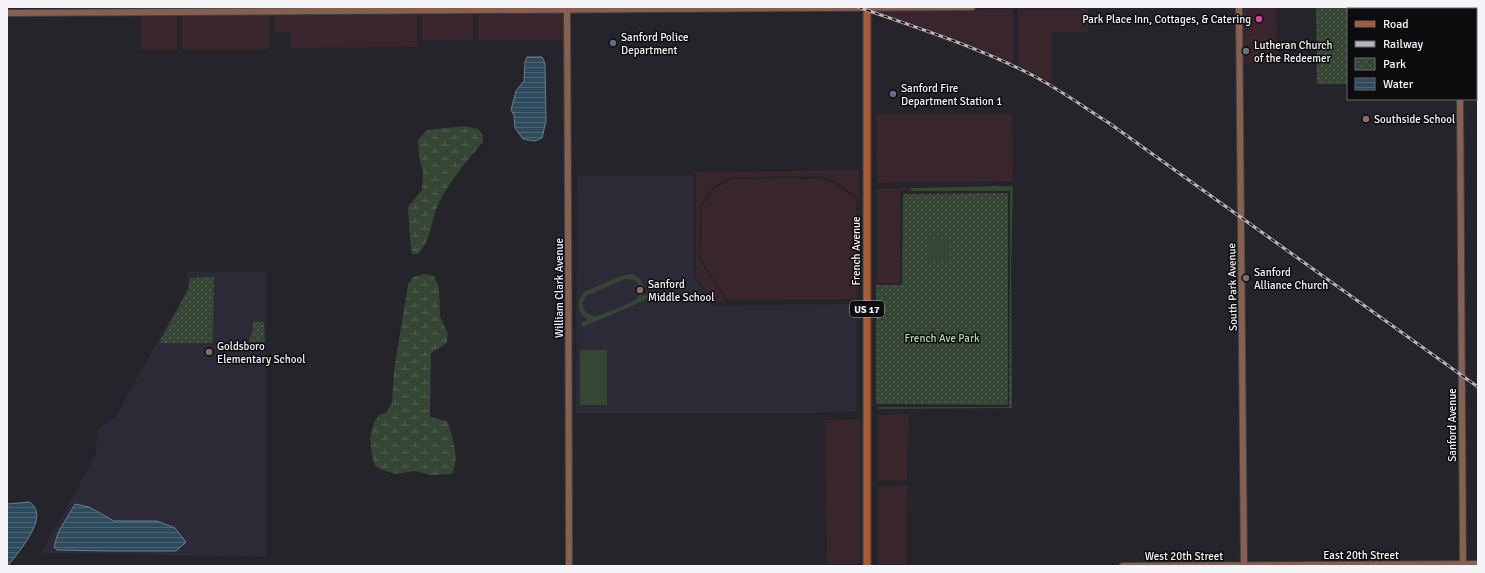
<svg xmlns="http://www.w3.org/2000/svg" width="1485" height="573" viewBox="0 0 1485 573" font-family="Signika,sans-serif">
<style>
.commercial{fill:#38262c}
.built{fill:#2b2a36}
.forest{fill:url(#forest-firs)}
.wetland{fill:url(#wetland-marsh)}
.park{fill:url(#park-dots)}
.garden{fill:#354634;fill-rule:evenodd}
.water{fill:url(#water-rules);stroke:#6a7e8c}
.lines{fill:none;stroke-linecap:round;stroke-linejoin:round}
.secondary-casing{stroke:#404045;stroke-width:8}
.primary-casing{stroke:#404045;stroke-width:9}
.secondary{stroke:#886052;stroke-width:6}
.primary{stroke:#a95b36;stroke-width:7}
.rail-casing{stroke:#b6b6bb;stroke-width:3}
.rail{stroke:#0d0d10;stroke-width:1.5;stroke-dasharray:4.5;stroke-linecap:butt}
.hotel-dot{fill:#d1479c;stroke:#0d0d10;stroke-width:1.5}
.service-dot{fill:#5c6f8a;stroke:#0d0d10;stroke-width:1.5}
.worship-dot{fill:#6b7280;stroke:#0d0d10;stroke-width:1.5}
.education-dot{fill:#8d6e63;stroke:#0d0d10;stroke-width:1.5}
.labels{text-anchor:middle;stroke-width:3;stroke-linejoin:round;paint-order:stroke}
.shield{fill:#0d0d10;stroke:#afafb3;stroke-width:1}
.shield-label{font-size:10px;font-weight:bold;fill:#f5f4f9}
.poi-label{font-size:11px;fill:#f5f4f9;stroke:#0d0d10;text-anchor:start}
.street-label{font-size:11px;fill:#f5f4f9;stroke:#0d0d10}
.park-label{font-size:11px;fill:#afdaad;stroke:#0d0d10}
</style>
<defs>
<pattern id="forest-firs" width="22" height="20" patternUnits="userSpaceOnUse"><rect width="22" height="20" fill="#354634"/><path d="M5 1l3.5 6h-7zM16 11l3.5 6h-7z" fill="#536152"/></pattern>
<pattern id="wetland-marsh" width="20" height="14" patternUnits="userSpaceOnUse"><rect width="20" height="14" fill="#354634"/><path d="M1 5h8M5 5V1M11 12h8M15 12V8" fill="none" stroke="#536152"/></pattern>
<pattern id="park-dots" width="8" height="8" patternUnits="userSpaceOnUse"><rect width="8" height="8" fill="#354634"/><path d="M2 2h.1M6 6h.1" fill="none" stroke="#536152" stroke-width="1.8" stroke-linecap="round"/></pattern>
<pattern id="water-rules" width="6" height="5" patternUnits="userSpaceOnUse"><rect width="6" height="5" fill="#2e4b5e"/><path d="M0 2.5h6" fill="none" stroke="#4d6676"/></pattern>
</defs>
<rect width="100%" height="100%" fill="#24242a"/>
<g class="commercial">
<polygon points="1242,8 1276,8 1277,63 1242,63"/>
<polygon points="1013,9 1013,67 875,15 875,10"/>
<polygon points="1018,9 1088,9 1088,32 1052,32 1052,85 1018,70"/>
<rect x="422" y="13" width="51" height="27"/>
<rect x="478" y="13" width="86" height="27"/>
<polygon points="383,14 417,14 417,47 291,48 291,32 274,32 274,15"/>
<rect x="141" y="15" width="36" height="34"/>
<rect x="182" y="15" width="87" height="34"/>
<polygon points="876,114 1012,114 1013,181 877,183"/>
<polygon points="859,170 859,255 858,198 833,180 821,176 731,177 713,187 700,206 699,259 726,302 713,302 696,276 696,176 693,172"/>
<polygon points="732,179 821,179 832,182 856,199 857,299 727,300 701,259 702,206 714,189"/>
<polygon points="911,188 911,191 902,191 900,194 900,283 877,283 877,189"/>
<polygon points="909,414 907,480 878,480 878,415"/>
<polygon points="860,419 860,564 827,564 825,420"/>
<polygon points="907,485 906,564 878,564 878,486"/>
</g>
<g class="built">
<polygon points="577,176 694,176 694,275 712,305 857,304 857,411 820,413 576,413"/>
<polygon points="186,272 266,272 266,557 41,553 95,456 98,430 115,417 188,288"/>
</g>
<polygon class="forest" points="1013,186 1011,269 1010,269 1010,191 911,191 911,188"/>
<g class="wetland">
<path d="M 465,126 L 478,129 L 483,135 L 483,142 C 467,161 450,180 439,203 C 430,220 433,238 418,254 L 412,254 L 410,240 L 408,207 L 422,190 L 423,173 L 419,157 L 418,140 L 427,130 Z"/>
<path d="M 424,274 L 434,276 L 439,287 L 440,316 L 448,334 L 447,343 L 431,353 L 430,417 L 447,421 C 453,437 460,458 452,474 L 430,475 L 415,471 L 396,474 L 382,470 L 375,466 L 372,456 L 370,439 L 374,422 L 379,415 L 387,412 L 392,402 L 394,370 L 408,285 L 413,277 Z"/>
</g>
<g class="park">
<polygon points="1384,7 1384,9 1348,9 1348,84 1317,84 1316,8"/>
<polygon points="1008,193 1008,405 876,404 876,285 902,285 903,194"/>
<polygon points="1010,269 1011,269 1012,408 878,409 878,407 1009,407"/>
<polygon points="214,277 213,343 159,343 189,288 190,278"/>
<polygon points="253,322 264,322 265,342 249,342 253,329"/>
</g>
<g class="garden">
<polygon points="948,238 949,260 928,260 928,239"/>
<path d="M 630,274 C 641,276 646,285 643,296 L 651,293 L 652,297 L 583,327 L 581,323 L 588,320 C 577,313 575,300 586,291 L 621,276 ZM 625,279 L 634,280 C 640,284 643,293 636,299 C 629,305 607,312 597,316 L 593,316 L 586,313 L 582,304 L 586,296 Z"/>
<rect x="580" y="350" width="27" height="55"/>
</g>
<g class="water">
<polygon points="527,57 542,57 545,63 546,121 542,138 535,141 523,139 515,128 514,115 511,110 516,91 524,81 525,62"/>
<path d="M 29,502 C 52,515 18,552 8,566 L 7,566 L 7,504 Z"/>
<polygon points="75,504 89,507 114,521 157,521 175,528 186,542 176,551 109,551 57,550 54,547 58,533"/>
</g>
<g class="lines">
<g class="secondary-casing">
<g id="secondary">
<polyline points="1239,7 1244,566"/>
<polyline points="1459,7 1459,9"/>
<path d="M 567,10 C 568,195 569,381 569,566"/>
<polyline points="7,13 972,7"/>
<polyline points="1460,99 1463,566"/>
<polyline points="1123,566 1478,564"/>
</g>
</g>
<g class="primary-casing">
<polyline id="primary" points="867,7 867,566"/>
</g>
<use href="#secondary" class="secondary"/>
<use href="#primary" class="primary"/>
<g class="rail-casing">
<path id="rail" d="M 858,7 C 915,27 972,45 1026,72 C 1055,86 1082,106 1109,123 L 1478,387"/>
</g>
<use href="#rail" class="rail"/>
</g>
<circle class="hotel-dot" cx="1259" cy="19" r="4"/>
<g class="service-dot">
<circle cx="613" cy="43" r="4"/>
<circle cx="893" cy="94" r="4"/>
</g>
<g class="worship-dot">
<circle cx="1246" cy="51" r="4"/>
<circle cx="1246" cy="278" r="4"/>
</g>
<g class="education-dot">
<circle cx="1366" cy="119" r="4"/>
<circle cx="640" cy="290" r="4"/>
<circle cx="209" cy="352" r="4"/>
</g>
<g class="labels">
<rect class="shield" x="850" y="301" width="34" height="16" rx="3"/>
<g class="shield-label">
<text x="867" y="313">US 17</text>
</g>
<g class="poi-label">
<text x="1251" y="23" text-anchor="end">Park Place Inn, Cottages, &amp; Catering</text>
<text x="621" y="41">Sanford Police<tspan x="621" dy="13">Department</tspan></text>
<text x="1254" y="49">Lutheran Church<tspan x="1254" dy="13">of the Redeemer</tspan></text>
<text x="901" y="92">Sanford Fire<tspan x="901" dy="13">Department Station 1</tspan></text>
<text x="1374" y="123">Southside School</text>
<text x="1254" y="276">Sanford<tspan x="1254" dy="13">Alliance Church</tspan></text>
<text x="648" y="288">Sanford<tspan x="648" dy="13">Middle School</tspan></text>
<text x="217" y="350">Goldsboro<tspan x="217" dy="13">Elementary School</tspan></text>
</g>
<g class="street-label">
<text transform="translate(856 251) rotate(-90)" y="4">French Avenue</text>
<text transform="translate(1232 287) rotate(-91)" y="4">South Park Avenue</text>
<text transform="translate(559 288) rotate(-90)" y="4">William Clark Avenue</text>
<text transform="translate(1452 425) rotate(-90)" y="4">Sanford Avenue</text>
<text x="1361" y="559">East 20th Street</text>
<text x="1184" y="560">West 20th Street</text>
</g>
<g class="park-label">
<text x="942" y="342">French Ave Park</text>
</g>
</g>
<rect width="1485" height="573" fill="none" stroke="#f5f4f9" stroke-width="16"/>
<rect x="1347" y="8" width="130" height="92" fill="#0d0d10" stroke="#6a696d"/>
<rect x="1355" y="21" width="20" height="6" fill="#a95b36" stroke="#6a696d"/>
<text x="1383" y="28" font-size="12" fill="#f5f4f9">Road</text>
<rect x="1355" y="41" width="20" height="6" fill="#b6b6bb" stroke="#6a696d"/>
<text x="1383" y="48" font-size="12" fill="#f5f4f9">Railway</text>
<rect x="1355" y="58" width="20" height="12" fill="url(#park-dots)" stroke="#6a696d"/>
<text x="1383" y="68" font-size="12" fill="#f5f4f9">Park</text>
<rect x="1355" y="78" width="20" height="12" fill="url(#water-rules)" stroke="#6a696d"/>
<text x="1383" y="88" font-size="12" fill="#f5f4f9">Water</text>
</svg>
